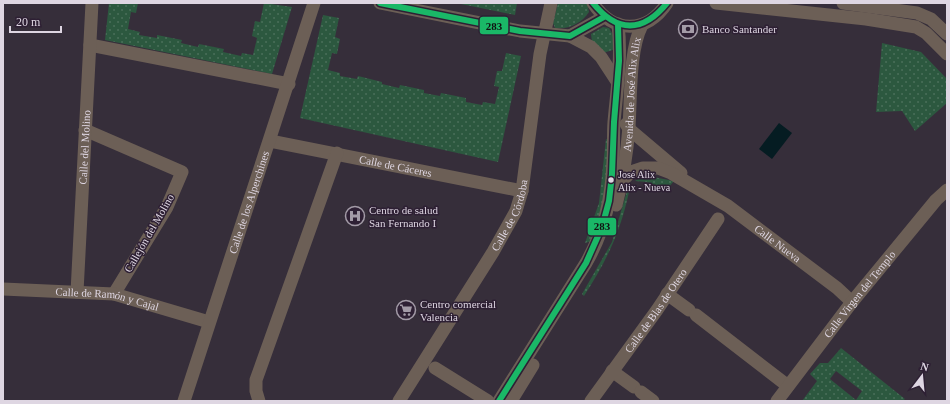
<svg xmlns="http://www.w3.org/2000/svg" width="950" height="404" viewBox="0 0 950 404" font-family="'Times New Roman',serif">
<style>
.green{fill:url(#green-dots);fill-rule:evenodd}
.water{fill:#051c22}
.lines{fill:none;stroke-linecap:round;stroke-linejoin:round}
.street{stroke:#6c5f56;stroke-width:13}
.bus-1-casing{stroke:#2e2034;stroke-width:9}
.bus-1{stroke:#1ab867;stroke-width:6}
.bus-dot{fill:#ded6e2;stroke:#2e2034;stroke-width:1.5}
.labels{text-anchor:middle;stroke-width:3;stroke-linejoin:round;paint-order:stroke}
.bus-label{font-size:10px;fill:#ded6e2;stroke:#2e2034;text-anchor:start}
.poi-label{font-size:11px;fill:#ded6e2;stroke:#2e2034;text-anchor:start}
.street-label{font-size:11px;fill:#ded6e2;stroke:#2e2034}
.line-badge{stroke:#2e2034;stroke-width:1.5}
.pale-badge-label{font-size:11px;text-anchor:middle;font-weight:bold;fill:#111}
</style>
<defs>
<pattern id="green-dots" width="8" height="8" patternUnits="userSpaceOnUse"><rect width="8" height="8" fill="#2c583f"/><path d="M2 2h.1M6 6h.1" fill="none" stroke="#4a6f5a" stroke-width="1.8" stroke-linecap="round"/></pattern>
</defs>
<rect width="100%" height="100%" fill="#362e3a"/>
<g class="green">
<polygon points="109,3 138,3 136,13 131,12 128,29 140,32 139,35 157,38 157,35 182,40 181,43 198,47 199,44 224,49 223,52 241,56 242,53 253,55 257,38 252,36 255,21 260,22 264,3 292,7 272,74 105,40"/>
<polygon points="456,3 517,3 515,15"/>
<path d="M 558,3 L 587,3 L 589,12 C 582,23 568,30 555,28 L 553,23 Z"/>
<polygon points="323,15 339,18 335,37 340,39 337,54 332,53 328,70 340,73 340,76 357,79 358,76 382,82 382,84 399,88 400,85 424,90 424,93 440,96 441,93 466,98 466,102 482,105 483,102 495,104 499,87 494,86 497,71 502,71 506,53 521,56 498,162 300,118"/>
<polygon points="603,27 609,28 613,35 616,49 603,53 592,42 591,34"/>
<polygon points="882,43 921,52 947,79 947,103 915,131 902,111 876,112"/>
<polygon points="606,139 608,140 606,196 592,241 585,243 599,203"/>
<polygon points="648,176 674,181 667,189 647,182 635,181 641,177"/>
<path d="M 627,191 L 629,192 C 620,233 607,260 584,296 L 582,294 L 612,242 Z"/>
<path d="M 841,348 L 905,399 L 902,401 L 802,401 L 817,381 L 810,374 L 820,363 L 828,363 ZM 836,371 L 862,391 L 856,400 L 830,379 Z"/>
</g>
<polygon class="water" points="779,123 792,133 772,159 759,149"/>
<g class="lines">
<g class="street">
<polyline points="380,3 520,31 570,36 604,17"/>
<path d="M 593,3 C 613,34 647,34 667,3"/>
<polyline points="716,3 866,19 916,27 926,33 947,54"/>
<polyline points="843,3 917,13 931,19 947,34"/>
<polyline points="570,36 591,47 601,57 618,83"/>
<polyline points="90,45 289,84"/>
<polyline points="626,124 629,129 681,173"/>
<polyline points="85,130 182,172 167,207 114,294"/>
<path id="s1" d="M 270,141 L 522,191"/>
<path id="s2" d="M 623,180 L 631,172 L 643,168 L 658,168 L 671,173 L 728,206 L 837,288 L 852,302"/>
<path id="s3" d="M 616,205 C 623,179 627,153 629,127 C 631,98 629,50 642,25"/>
<path id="s4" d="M 3,289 L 114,294 L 209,322"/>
<path id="s5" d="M 77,292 L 92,3"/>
<polyline points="667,294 689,310"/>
<polyline points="696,315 788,386"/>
<polyline points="435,368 488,401"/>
<polyline points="612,371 634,387"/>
<polyline points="641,392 653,401"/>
<path id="s6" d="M 184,401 L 314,3"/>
<polyline points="259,401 256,391 256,380 337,153"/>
<path id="s7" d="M 399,401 L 493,252 L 516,211 L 522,191 L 540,54 L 551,3"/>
<path d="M 499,401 L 586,263 C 604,232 612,197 613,161 C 614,148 613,135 614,122 C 617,88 622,58 618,24"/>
<polyline points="511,401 533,365"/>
<path id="s8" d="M 591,401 L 657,310 L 718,219"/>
<path id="s9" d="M 777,401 L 852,302 L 936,200 L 947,190"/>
</g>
<g class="bus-1-casing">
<g id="bus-1">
<polyline points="380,3 520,31 570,36 604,17"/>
<path d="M 593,3 C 617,33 643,33 667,3"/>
<polyline points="499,401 586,263 602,227 609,201 612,174 614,122 619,61 618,24"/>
</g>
</g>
<use href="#bus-1" class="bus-1"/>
</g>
<defs>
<g id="bank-ring" transform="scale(1)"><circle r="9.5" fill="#2e2034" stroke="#a39ba7" stroke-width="1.5"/><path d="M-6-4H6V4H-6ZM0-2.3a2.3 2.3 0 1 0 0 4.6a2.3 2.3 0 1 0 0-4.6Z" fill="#a39ba7"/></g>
<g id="hospital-ring" transform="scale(1)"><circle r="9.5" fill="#2e2034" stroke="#a39ba7" stroke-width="1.5"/><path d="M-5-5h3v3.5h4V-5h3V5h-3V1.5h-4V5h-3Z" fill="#a39ba7"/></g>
<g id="supermarket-ring" transform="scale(1)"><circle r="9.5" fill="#2e2034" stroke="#a39ba7" stroke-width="1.5"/><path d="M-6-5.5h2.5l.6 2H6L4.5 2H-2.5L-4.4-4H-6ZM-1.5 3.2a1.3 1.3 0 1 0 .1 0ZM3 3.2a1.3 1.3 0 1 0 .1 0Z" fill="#a39ba7"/></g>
</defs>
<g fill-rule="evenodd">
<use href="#bank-ring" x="688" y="29"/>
<use href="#hospital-ring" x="355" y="216"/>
<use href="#supermarket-ring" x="406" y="310"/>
</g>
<circle class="bus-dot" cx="611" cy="180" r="3.5"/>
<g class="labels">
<g class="bus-label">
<text x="618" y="178">José Alix<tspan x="618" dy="13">Alix - Nueva</tspan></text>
</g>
<g class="poi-label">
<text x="702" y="33">Banco Santander</text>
<text x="369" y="214">Centro de salud<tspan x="369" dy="13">San Fernando I</tspan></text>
<text x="420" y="308">Centro comercial<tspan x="420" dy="13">Valencia</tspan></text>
</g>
<g class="street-label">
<text dy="4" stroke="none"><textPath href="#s3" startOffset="112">Avenida de José Alix Alix</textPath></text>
<text dy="4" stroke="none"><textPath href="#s5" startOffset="145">Calle del Molino</textPath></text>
<text dy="4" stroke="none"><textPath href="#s1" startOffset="128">Calle de Cáceres</textPath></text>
<text dy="4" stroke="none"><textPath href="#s6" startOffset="209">Calle de los Alperchines</textPath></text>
<text dy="4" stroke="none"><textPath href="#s7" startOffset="217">Calle de Córdoba</textPath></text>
<text transform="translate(149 233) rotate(-60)" y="4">Callejón del Molino</text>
<text dy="4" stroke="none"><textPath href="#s2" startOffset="181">Calle Nueva</textPath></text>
<text dy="4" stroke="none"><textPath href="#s9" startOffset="135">Calle Virgen del Templo</textPath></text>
<text dy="4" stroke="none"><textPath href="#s4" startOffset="105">Calle de Ramón y Cajal</textPath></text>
<text dy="4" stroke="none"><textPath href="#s8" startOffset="111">Calle de Blas de Otero</textPath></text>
</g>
</g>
<g class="line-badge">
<rect x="479" y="16" width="30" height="19" rx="4" fill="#1ab867"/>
<rect x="587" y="217" width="30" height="19" rx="4" fill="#1ab867"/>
</g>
<g class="pale-badge-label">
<text x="494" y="30">283</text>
<text x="602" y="230">283</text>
</g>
<rect width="950" height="404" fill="none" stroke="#ded6e2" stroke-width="8"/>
<g transform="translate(922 376) rotate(16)" stroke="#2e2034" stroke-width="3" paint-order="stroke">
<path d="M0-3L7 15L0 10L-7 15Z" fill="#ded6e2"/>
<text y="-6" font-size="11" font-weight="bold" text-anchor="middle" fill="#ded6e2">N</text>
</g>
<path d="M10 26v6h51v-6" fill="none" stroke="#ded6e2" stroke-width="2"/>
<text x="16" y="26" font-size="12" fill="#ded6e2" stroke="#2e2034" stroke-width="3" paint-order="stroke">20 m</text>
</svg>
